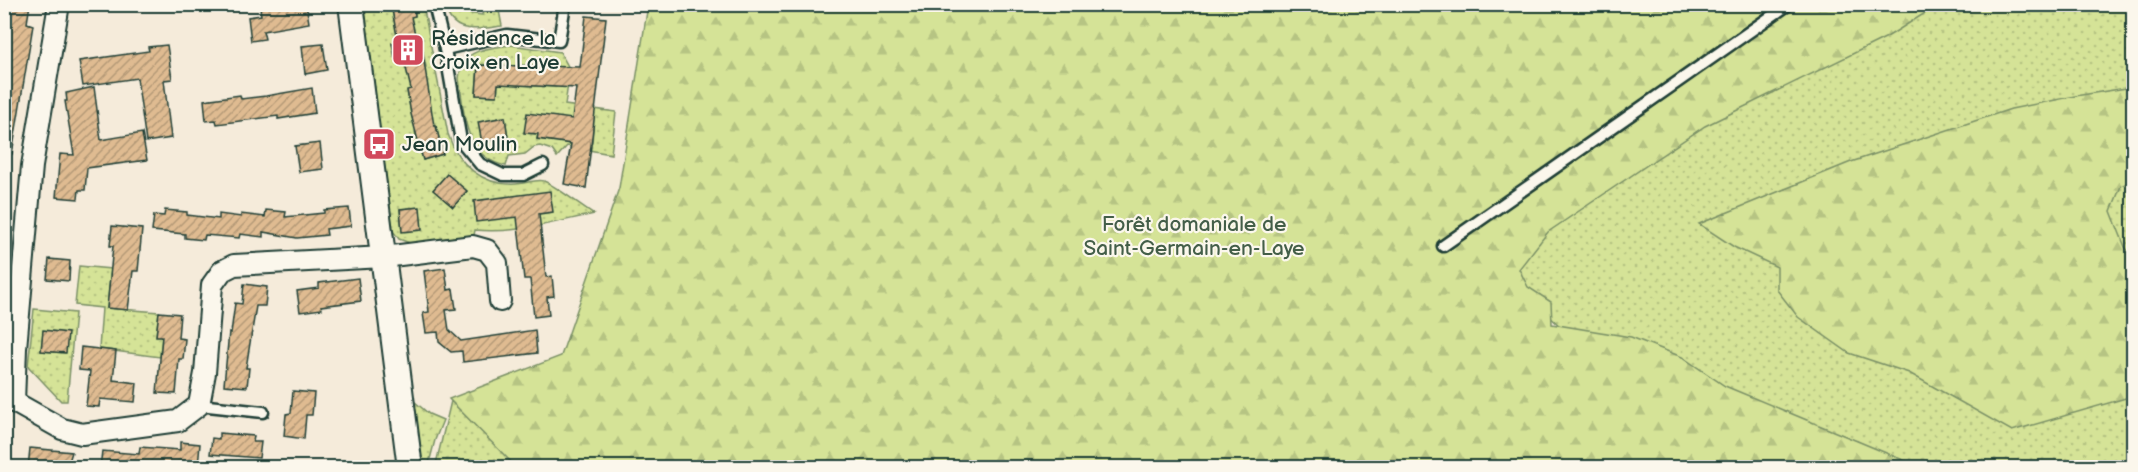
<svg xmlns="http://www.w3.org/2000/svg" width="2138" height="472" viewBox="0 0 2138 472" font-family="'Balsamiq Sans',sans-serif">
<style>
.grass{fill:url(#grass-dots);stroke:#7a9066;stroke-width:1.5;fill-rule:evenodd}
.forest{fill:url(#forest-firs);stroke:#7a9066;stroke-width:1.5}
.building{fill:url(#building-hatch);stroke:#1f3d34;stroke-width:1.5}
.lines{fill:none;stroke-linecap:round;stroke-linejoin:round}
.service-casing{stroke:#1f3d34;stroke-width:15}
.minor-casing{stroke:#1f3d34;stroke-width:24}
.tertiary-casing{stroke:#1f3d34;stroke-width:28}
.service{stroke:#fbf7ec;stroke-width:10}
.minor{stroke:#fbf7ec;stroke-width:20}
.tertiary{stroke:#fbf7ec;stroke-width:24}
.labels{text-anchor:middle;stroke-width:4.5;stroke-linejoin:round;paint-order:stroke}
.poi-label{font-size:21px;fill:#1f3d34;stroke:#fbf7ec;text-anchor:start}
.park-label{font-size:21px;fill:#435e48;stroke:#fbf7ec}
</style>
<defs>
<pattern id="grass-dots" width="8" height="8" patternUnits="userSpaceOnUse" patternTransform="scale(1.5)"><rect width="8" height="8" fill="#d5e397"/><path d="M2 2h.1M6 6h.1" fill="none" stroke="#b6c483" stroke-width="1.8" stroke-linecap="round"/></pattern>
<pattern id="forest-firs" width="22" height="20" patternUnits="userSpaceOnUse" patternTransform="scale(1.5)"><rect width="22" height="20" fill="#d5e397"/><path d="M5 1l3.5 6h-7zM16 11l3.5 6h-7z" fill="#b6c483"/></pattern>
<pattern id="building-hatch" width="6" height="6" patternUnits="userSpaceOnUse" patternTransform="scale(1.5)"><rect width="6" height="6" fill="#dfbb91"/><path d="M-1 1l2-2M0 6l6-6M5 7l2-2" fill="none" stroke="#b49977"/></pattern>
</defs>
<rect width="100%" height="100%" fill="#f5ebda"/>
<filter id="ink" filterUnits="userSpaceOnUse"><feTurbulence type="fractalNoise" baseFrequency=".0167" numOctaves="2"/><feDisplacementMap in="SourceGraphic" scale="12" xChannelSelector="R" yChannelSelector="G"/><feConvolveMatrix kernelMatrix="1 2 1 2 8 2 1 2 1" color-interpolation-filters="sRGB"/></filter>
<g filter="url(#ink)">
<g class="grass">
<path d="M 364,5 L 391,5 L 394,20 L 415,16 L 414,5 L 423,5 L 448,134 C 458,165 483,186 516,184 C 524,184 536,179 544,181 C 554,185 583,207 594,214 C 555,222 515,234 475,230 L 474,235 L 410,243 L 399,239 L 393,231 ZM 401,41 L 421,42 L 426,67 L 407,71 L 405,61 L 395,57 L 392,43 ZM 427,86 L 431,109 L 411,113 L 407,91 ZM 436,126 L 443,154 L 423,160 L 415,132 ZM 447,174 L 467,191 L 453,207 L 433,190 ZM 419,207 L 422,229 L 402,231 L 400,209 Z"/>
<path d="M 445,5 L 458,5 L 457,12 L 482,15 L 484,5 L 498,5 L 502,26 C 478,29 451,36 445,5 Z"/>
<polygon points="1841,5 2133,5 2133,467 1708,467 1479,249"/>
<path d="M 511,45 L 560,52 L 570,70 L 565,105 L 616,112 L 611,154 L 567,146 L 557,157 L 552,150 L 540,146 L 534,147 L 525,154 L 509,156 L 506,166 C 463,157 465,114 459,79 C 461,48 486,49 511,45 ZM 478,65 L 499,66 L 497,96 L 476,95 ZM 522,65 L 557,66 L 556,87 L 521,85 ZM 594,116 L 592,143 L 571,141 ZM 505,117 L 508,138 L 482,142 L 479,122 ZM 556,117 L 553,141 L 537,139 L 538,134 L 524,132 Z"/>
<polygon points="79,266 111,269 107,308 159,312 156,335 162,336 160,357 99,349 102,308 75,305"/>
<path d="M 34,309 L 75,313 L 67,401 L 61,401 L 28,366 ZM 43,331 L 67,333 L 65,353 L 41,351 Z"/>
<polygon points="414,401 429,414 443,420 435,440 428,467 423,467"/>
<polygon points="451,401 518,467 435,468"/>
</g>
<g class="forest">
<polygon points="648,5 1938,5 1887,37 1705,126 1548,232 1519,269 1528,287 1551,302 1552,324 1631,337 1682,357 1725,386 1903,460 1914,467 517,468 449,399 561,356 619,188"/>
<polygon points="2133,87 2133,180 2121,186 2111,211 2125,247 2133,258 2133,396 2012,431 1909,373 1849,353 1798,317 1777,290 1777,267 1734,247 1699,224 1851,162 2011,109 2075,96"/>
</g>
<g class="building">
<polygon points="6,4 30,4 27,23 33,25 12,154 4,154 4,19"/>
<polygon points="287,4 306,4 309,23 263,31 265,39 251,41 248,17 261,15 260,8"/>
<polygon points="391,4 414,4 415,16 411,17 417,43 421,42 434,126 436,126 443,154 423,160 411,114 407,90 411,89 403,56 395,58 392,43 398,42"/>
<polygon points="586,16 606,18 586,188 564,184 571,144 537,139 538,134 524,133 527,113 572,119 576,88 498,84 497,96 476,95 478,65 580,67"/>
<polygon points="323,44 327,70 305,74 302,46"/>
<polygon points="167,45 172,79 164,80 171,138 146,142 137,78 83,86 79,61 149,51 148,47"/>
<polygon points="94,87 101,140 142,133 147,160 87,168 85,190 79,190 78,199 56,197 60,154 74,155 65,101 67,101 66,93"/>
<polygon points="312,88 315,113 278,119 278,116 217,124 216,120 206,121 204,100 240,95 241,99 266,96"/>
<polygon points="505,117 508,138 482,143 478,122"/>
<polygon points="320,143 323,169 299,172 295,146"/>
<polygon points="447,174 467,191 453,207 433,190"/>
<polygon points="550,191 553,212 539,214 546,277 552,276 554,296 547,297 549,315 534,317 530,279 524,279 517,217 476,222 474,201"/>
<polygon points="420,207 422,230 402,232 400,209"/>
<polygon points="349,208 351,226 326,229 327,235 297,238 263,232 263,237 240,234 239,238 205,235 204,240 185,238 185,234 152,231 154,215 164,216 165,210 187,212 187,215 219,219 219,214 241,217 241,214 265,217 266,210 286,212 285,217 324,213 324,210"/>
<polygon points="112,226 142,229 138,271 133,271 128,310 107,308 113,246 110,246"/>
<polygon points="49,259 70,261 69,281 47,279"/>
<polygon points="445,268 448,290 453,289 456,309 446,310 449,330 461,341 535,330 537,353 463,362 462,351 451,352 439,342 438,332 426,333 423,313 429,312 424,271"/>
<polygon points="358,278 361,301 321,306 322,309 300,312 297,291 319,288 319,283"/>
<polygon points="244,284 267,287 265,306 256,306 246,368 249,368 247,387 224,385 229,332 231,333 235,303 242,304"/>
<polygon points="159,312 180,314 178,338 185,339 183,359 179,359 176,394 157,393 162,336 156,336"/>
<polygon points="43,330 68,333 66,353 41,351"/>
<polygon points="81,347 116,351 113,380 137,383 135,402 100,399 99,407 86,406 90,371 79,370"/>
<polygon points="293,391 314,393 312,415 306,415 304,439 284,436 286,414 291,413"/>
<polygon points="219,433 254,436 253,442 261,442 259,458 210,454 212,438 219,439"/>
<polygon points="180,442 200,444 198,467 178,465 178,468 100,468 102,451 139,454 140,447 180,450"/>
<polygon points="30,448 72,452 67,468 28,468"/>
</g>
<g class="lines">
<g class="service-casing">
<g id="service">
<polyline points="434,4 445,49 461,141 480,164 503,175 523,175 543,165"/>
<polyline points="445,49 507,35 559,41 565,4"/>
<polyline points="1443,246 1789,4"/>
<polyline points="199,405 263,412"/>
</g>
</g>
<g class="minor-casing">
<g id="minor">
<polyline points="14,402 62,429 82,434 178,421 199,405 205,373 212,285 222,271 234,265 384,257 473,246 487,250 497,263 500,301"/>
<polyline points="14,402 16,348 32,166 59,4"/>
</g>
</g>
<g class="tertiary-casing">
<polyline id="tertiary" points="351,4 410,468"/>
</g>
<use href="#service" class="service"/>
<use href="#minor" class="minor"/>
<use href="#tertiary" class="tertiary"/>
</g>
</g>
<defs>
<g id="building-square" transform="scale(1.725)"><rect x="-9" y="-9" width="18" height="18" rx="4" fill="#d1495b" stroke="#fbf7ec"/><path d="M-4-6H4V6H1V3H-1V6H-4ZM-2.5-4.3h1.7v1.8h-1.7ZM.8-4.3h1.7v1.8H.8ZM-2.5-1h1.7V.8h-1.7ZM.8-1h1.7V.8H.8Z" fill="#fff"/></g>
<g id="bus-square" transform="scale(1.725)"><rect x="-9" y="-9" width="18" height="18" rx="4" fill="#d1495b" stroke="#fbf7ec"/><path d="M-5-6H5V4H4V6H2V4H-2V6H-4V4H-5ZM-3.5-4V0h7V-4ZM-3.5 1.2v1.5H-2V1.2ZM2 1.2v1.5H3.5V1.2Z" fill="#fff"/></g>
</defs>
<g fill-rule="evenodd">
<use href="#building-square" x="408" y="50"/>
<use href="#bus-square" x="379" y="144"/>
</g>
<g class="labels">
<g class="poi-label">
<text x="431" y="45">Résidence la<tspan x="431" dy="24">Croix en Laye</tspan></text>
<text x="402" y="151">Jean Moulin</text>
</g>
<g class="park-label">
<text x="1194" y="231">Forêt domaniale de<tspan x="1194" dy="24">Saint-Germain-en-Laye</tspan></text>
</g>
</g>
<rect width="2138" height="472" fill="none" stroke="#fbf7ec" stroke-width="24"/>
<rect x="12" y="12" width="2114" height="448" fill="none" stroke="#1f3d34" stroke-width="2" filter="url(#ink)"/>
</svg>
